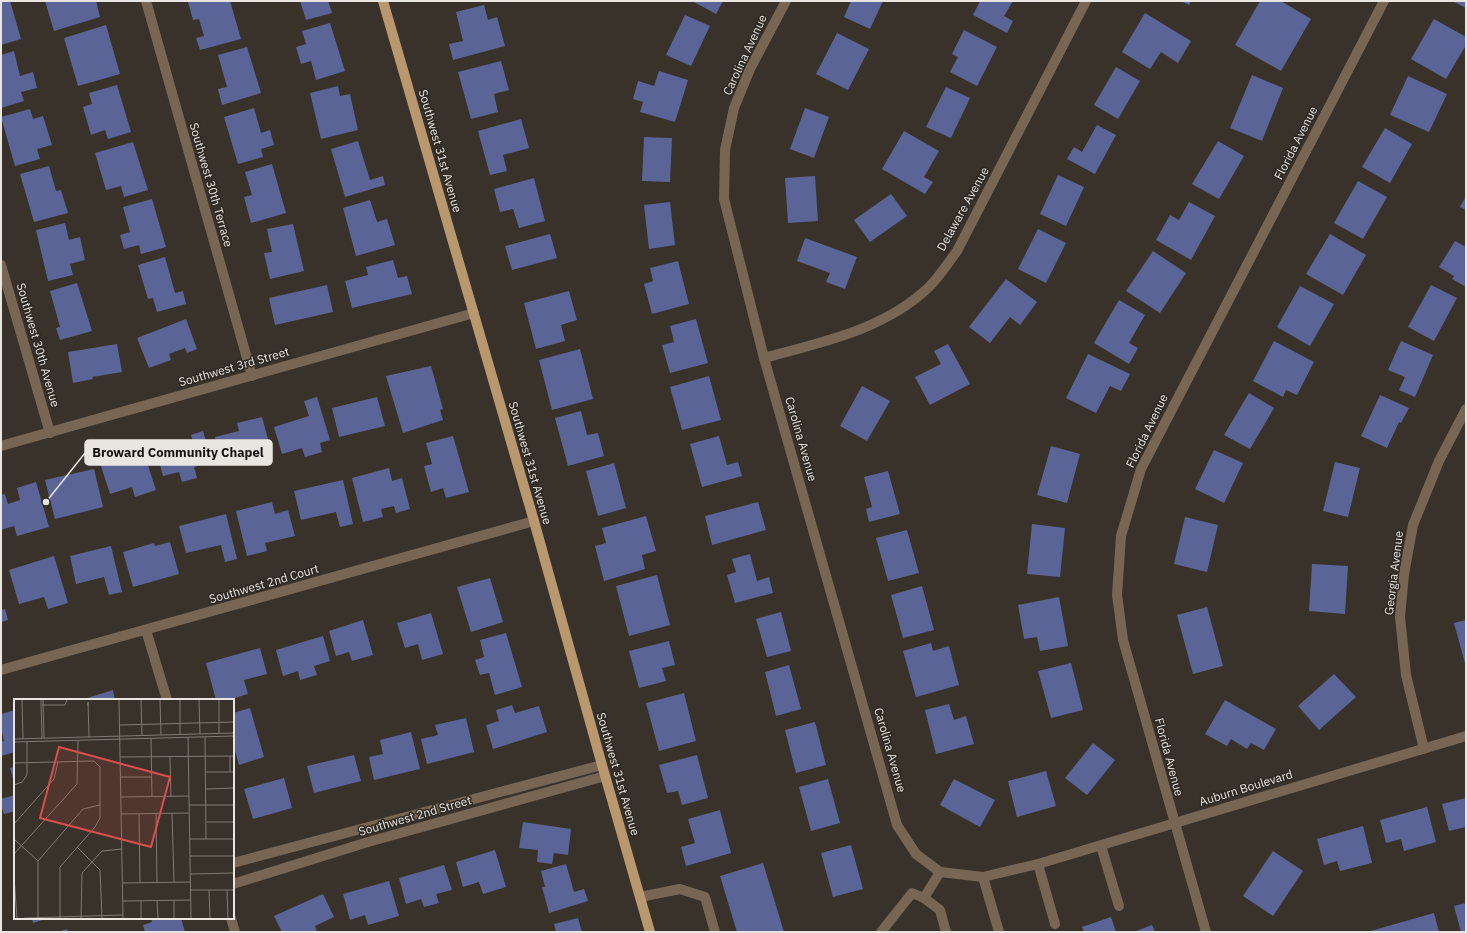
<svg xmlns="http://www.w3.org/2000/svg" width="1467" height="933" viewBox="0 0 1467 933" font-family="'IBM Plex Sans',sans-serif">
<style>
.building{fill:#5a6496}
.lines{fill:none;stroke-linecap:round;stroke-linejoin:round}
.minor{stroke:#776653;stroke-width:10}
.major{stroke:#b9976f;stroke-width:10}
.labels{text-anchor:middle;stroke-width:3;stroke-linejoin:round;paint-order:stroke}
.street-label{font-size:12px;fill:#e9e5e0;stroke:#2e2922}
.inset-road{fill:none;stroke:#7f7a73;stroke-width:1}
.view{fill:#da4e4d;fill-opacity:0.15;stroke:#da4e4d;stroke-width:2}
.inset-edge{fill:none;stroke:#e9e5e0;stroke-width:2}
.leader{fill:none;stroke:#e9e5e0;stroke-width:1.5}
.callout-dot{fill:#e9e5e0;stroke:#2e2922;stroke-width:1.5}
.callout{fill:#e9e5e0;stroke:#e9e5e0;stroke-width:1.5}
.callout-label{font-size:13px;text-anchor:middle;font-weight:bold;fill:#111}
</style>
<rect width="100%" height="100%" fill="#39322b"/>
<g class="building">
<polygon points="1,1 10,1 21,39 1,45"/>
<polygon points="45,1 96,1 100,17 54,31"/>
<polygon points="190,1 230,1 241,39 200,50 196,38 204,36 199,19 193,20 188,2"/>
<polygon points="300,1 328,1 332,13 306,20"/>
<polygon points="692,1 723,1 716,14"/>
<polygon points="851,1 883,1 870,29 844,17"/>
<polygon points="980,1 1013,1 1004,16 1013,21 1007,33 973,15"/>
<polygon points="1181,1 1191,1 1189,5"/>
<polygon points="1260,1 1281,1 1311,19 1281,71 1235,45"/>
<polygon points="1452,1 1466,1 1466,8"/>
<polygon points="484,5 488,20 497,17 505,46 453,60 449,44 463,41 456,12"/>
<polygon points="1145,13 1191,41 1178,63 1161,52 1150,69 1122,52"/>
<polygon points="685,15 710,26 691,66 666,55"/>
<polygon points="1434,19 1466,37 1466,45 1446,79 1411,59"/>
<polygon points="330,23 345,71 316,80 311,61 301,64 296,47 306,44 302,31"/>
<polygon points="106,25 120,74 78,86 64,38"/>
<polygon points="964,30 997,47 977,86 950,72 958,57 952,54"/>
<polygon points="837,33 869,49 848,90 816,74"/>
<polygon points="247,47 261,93 222,105 218,89 227,87 218,55"/>
<polygon points="14,51 20,76 33,72 37,88 21,92 24,101 1,108 1,55"/>
<polygon points="501,61 509,90 494,94 498,112 471,119 458,72"/>
<polygon points="1116,67 1140,81 1118,119 1094,105"/>
<polygon points="659,71 688,80 675,122 640,112 643,102 633,99 638,81 654,86"/>
<polygon points="1252,75 1283,88 1262,141 1230,128"/>
<polygon points="1408,76 1447,94 1429,132 1390,115"/>
<polygon points="117,85 131,132 108,139 105,130 91,135 83,107 92,104 89,93"/>
<polygon points="338,86 340,96 350,94 358,130 321,139 310,93"/>
<polygon points="946,87 970,98 951,138 926,127"/>
<polygon points="254,108 261,133 270,130 274,145 261,149 263,157 238,164 224,117"/>
<polygon points="805,108 829,117 814,158 790,149"/>
<polygon points="30,109 33,119 43,116 52,145 37,149 40,159 15,166 1,117"/>
<polygon points="521,119 529,148 503,155 507,171 490,175 478,131"/>
<polygon points="1097,125 1116,135 1095,174 1067,159 1074,147 1082,152"/>
<polygon points="1385,128 1412,144 1390,183 1362,167"/>
<polygon points="904,131 939,151 924,177 933,182 925,194 882,169"/>
<polygon points="644,137 672,138 670,182 642,181"/>
<polygon points="358,141 370,180 383,176 385,185 345,197 331,149"/>
<polygon points="1218,141 1244,156 1219,199 1192,184"/>
<polygon points="133,142 148,190 124,197 121,186 106,190 95,153"/>
<polygon points="272,164 286,213 251,223 244,197 252,195 245,172"/>
<polygon points="49,166 56,191 61,190 68,213 34,222 20,174"/>
<polygon points="1058,175 1084,187 1066,226 1040,214"/>
<polygon points="815,176 818,221 788,223 785,178"/>
<polygon points="534,178 545,221 519,228 513,209 500,212 494,189"/>
<polygon points="1358,181 1387,197 1363,239 1334,223"/>
<polygon points="891,194 907,216 870,242 854,220"/>
<polygon points="1466,196 1466,210 1460,207"/>
<polygon points="152,199 166,247 141,254 139,245 124,249 120,235 130,232 123,207"/>
<polygon points="370,200 377,222 387,219 395,245 356,256 343,208"/>
<polygon points="670,202 675,245 649,249 644,205"/>
<polygon points="1189,202 1215,216 1191,260 1156,240 1170,215 1179,220"/>
<polygon points="65,223 69,240 80,237 85,260 70,264 73,275 48,281 36,230"/>
<polygon points="293,224 304,271 270,279 264,253 272,252 267,229"/>
<polygon points="1038,229 1066,243 1046,283 1018,269"/>
<polygon points="550,234 557,258 512,270 505,246"/>
<polygon points="1330,234 1366,255 1343,295 1306,274"/>
<polygon points="805,238 857,257 845,289 826,282 830,273 797,261"/>
<polygon points="1455,241 1466,247 1466,287 1452,279 1454,276 1439,267"/>
<polygon points="1153,251 1186,273 1160,313 1126,291"/>
<polygon points="165,257 175,293 183,291 186,304 157,312 153,298 148,299 138,265"/>
<polygon points="393,260 398,278 407,276 412,294 352,308 345,281 368,275 366,267"/>
<polygon points="678,261 689,304 652,314 644,284 653,281 650,268"/>
<polygon points="1006,279 1037,302 1020,325 1010,317 990,343 969,327"/>
<polygon points="77,283 92,331 60,340 56,328 60,327 50,291"/>
<polygon points="327,285 333,312 275,325 269,298"/>
<polygon points="1431,285 1457,298 1434,341 1408,327"/>
<polygon points="1300,286 1334,304 1310,346 1277,327"/>
<polygon points="569,291 577,320 561,325 565,341 536,349 524,303"/>
<polygon points="1119,300 1145,315 1129,343 1138,348 1129,364 1094,343"/>
<polygon points="186,319 197,349 187,353 185,348 169,354 171,360 149,368 137,338"/>
<polygon points="696,319 708,363 670,373 662,345 674,342 670,326"/>
<polygon points="1274,341 1314,362 1297,395 1286,390 1283,397 1253,381"/>
<polygon points="1401,341 1433,355 1415,397 1399,390 1405,377 1388,370"/>
<polygon points="117,344 122,372 92,377 93,379 73,383 68,352"/>
<polygon points="948,344 970,384 930,405 915,377 941,364 934,351"/>
<polygon points="580,349 593,399 552,410 539,360"/>
<polygon points="1088,354 1130,374 1121,391 1110,386 1096,413 1066,398"/>
<polygon points="431,366 443,409 440,410 443,420 403,433 386,376"/>
<polygon points="709,376 721,420 682,430 670,387"/>
<polygon points="862,386 890,401 867,441 840,426"/>
<polygon points="1249,393 1274,408 1250,449 1224,435"/>
<polygon points="1380,395 1409,408 1401,423 1399,422 1387,448 1361,436"/>
<polygon points="317,397 330,440 320,443 322,452 305,457 302,448 282,454 274,427 309,416 304,401"/>
<polygon points="377,397 385,426 339,437 332,408"/>
<polygon points="581,411 587,435 598,433 604,456 568,466 555,418"/>
<polygon points="262,417 271,450 221,462 215,437 239,431 237,423"/>
<polygon points="203,431 212,462 194,467 197,478 182,482 179,472 163,476 155,447 173,442 175,447 193,442 191,435"/>
<polygon points="453,436 469,492 446,498 443,488 431,492 424,466 432,464 426,443"/>
<polygon points="719,436 727,465 738,462 742,476 702,487 690,444"/>
<polygon points="1051,446 1080,454 1067,503 1037,495"/>
<polygon points="143,450 156,490 135,497 132,487 110,494 100,463"/>
<polygon points="1214,450 1243,463 1224,503 1195,489"/>
<polygon points="1335,462 1360,468 1348,517 1323,511"/>
<polygon points="614,463 626,508 598,516 586,471"/>
<polygon points="389,468 392,481 402,478 410,509 396,513 394,506 381,509 383,517 363,522 352,478"/>
<polygon points="94,469 103,507 55,519 45,480"/>
<polygon points="888,471 900,514 869,522 866,509 872,507 864,477"/>
<polygon points="343,480 353,524 340,527 336,512 301,520 294,491"/>
<polygon points="36,482 49,527 17,536 14,526 1,530 1,495 5,494 8,504 20,500 17,488"/>
<polygon points="272,502 275,514 288,510 295,536 265,543 267,551 247,556 236,511"/>
<polygon points="758,502 766,530 712,545 705,516"/>
<polygon points="226,514 237,559 225,562 221,545 186,553 179,526"/>
<polygon points="646,516 656,551 642,555 645,569 604,581 595,546 606,543 602,528"/>
<polygon points="1185,517 1218,525 1207,572 1174,564"/>
<polygon points="1032,524 1065,528 1060,577 1027,574"/>
<polygon points="907,530 919,573 888,581 876,538"/>
<polygon points="170,542 179,574 133,587 123,552 154,543 155,546"/>
<polygon points="111,546 122,592 109,595 104,577 76,584 70,556"/>
<polygon points="750,554 757,581 769,577 773,593 735,603 727,575 736,572 732,559"/>
<polygon points="54,556 68,603 48,609 44,597 19,604 9,570"/>
<polygon points="1312,564 1348,566 1345,614 1309,611"/>
<polygon points="657,575 670,625 629,636 616,586"/>
<polygon points="490,578 503,622 471,632 457,587"/>
<polygon points="922,586 934,630 903,638 891,595"/>
<polygon points="1059,597 1068,646 1040,651 1037,637 1024,639 1018,605"/>
<polygon points="1207,607 1223,666 1193,674 1177,615"/>
<polygon points="5,609 8,620 1,622 1,610"/>
<polygon points="781,612 791,651 767,657 756,619"/>
<polygon points="431,613 443,654 422,660 418,644 405,648 397,623"/>
<polygon points="363,620 373,655 352,661 349,652 336,656 329,631"/>
<polygon points="1466,620 1466,667 1454,623"/>
<polygon points="506,633 522,687 495,695 489,673 480,675 475,660 484,657 480,640"/>
<polygon points="323,636 330,661 314,666 317,675 300,680 298,671 283,676 276,650"/>
<polygon points="669,641 675,665 662,668 666,681 639,688 629,651"/>
<polygon points="931,643 933,651 949,646 959,685 916,697 903,651"/>
<polygon points="260,648 267,674 244,680 248,694 228,700 216,700 206,663"/>
<polygon points="1071,663 1083,710 1051,718 1038,671"/>
<polygon points="789,665 801,709 776,716 765,672"/>
<polygon points="1334,674 1356,697 1319,730 1298,706"/>
<polygon points="113,690 115,700 81,700"/>
<polygon points="684,693 696,741 659,751 646,703"/>
<polygon points="1225,700 1276,729 1264,750 1251,743 1247,749 1231,739 1227,746 1205,734"/>
<polygon points="949,704 954,720 966,716 974,744 936,754 925,710"/>
<polygon points="512,705 515,713 539,706 547,732 493,749 486,725 499,721 496,710"/>
<polygon points="250,708 264,757 239,765 233,744 233,713"/>
<polygon points="15,710 15,752 1,756 1,742 4,741 1,728 1,714"/>
<polygon points="466,718 474,752 427,764 421,739 438,735 435,725"/>
<polygon points="815,722 826,765 796,773 785,730"/>
<polygon points="411,732 420,769 374,780 369,757 383,754 380,740"/>
<polygon points="1093,743 1115,760 1087,795 1065,778"/>
<polygon points="354,755 361,781 314,793 307,766"/>
<polygon points="697,755 708,798 682,805 678,791 667,793 659,765"/>
<polygon points="15,767 15,785 10,768"/>
<polygon points="1046,771 1056,806 1017,817 1008,781"/>
<polygon points="284,778 292,808 253,819 244,789"/>
<polygon points="828,779 840,823 811,831 799,787"/>
<polygon points="954,779 995,800 980,827 940,805"/>
<polygon points="15,795 15,811 4,814 1,805 1,799"/>
<polygon points="1466,798 1466,827 1449,831 1442,804"/>
<polygon points="1427,807 1436,842 1404,851 1401,839 1386,843 1380,820"/>
<polygon points="720,810 731,853 686,866 681,847 695,843 688,819"/>
<polygon points="523,822 571,829 568,855 554,853 552,864 537,862 538,850 519,848"/>
<polygon points="1363,826 1372,863 1340,871 1337,861 1324,865 1317,839"/>
<polygon points="851,845 863,889 833,897 821,853"/>
<polygon points="495,850 506,887 483,894 479,882 463,887 456,862"/>
<polygon points="1273,851 1303,871 1273,916 1243,896"/>
<polygon points="763,863 784,932 737,932 720,876"/>
<polygon points="566,864 574,892 584,889 588,901 549,913 542,887 545,887 541,871"/>
<polygon points="444,865 452,890 436,894 439,903 424,907 421,899 406,904 399,878"/>
<polygon points="389,881 399,916 368,925 365,915 350,920 343,894"/>
<polygon points="323,894 334,917 315,926 317,932 282,932 274,916"/>
<polygon points="1466,903 1466,932 1461,932 1454,906"/>
<polygon points="1434,913 1439,932 1367,932"/>
<polygon points="1111,917 1116,932 1084,932 1082,927"/>
<polygon points="32,918 49,918 33,923"/>
<polygon points="151,918 181,918 185,932 145,932 143,925 152,922"/>
<polygon points="578,918 582,932 556,932 554,924"/>
<polygon points="1152,925 1155,932 1134,932"/>
<polygon points="67,929 68,932 58,932"/>
</g>
<g class="lines">
<g class="minor">
<polyline points="146,1 252,376"/>
<polyline points="786,1 750,69 734,108 725,150 724,199 764,358 897,825 916,854 940,872"/>
<polyline points="1,265 50,433"/>
<path d="M 764,358 C 822,342 884,330 929,287 C 939,277 948,263 957,251 L 1086,1"/>
<polyline points="1,446 474,313"/>
<polyline points="146,630 167,700"/>
<polyline points="1,670 534,521"/>
<polyline points="1424,749 1406,675 1400,617 1404,574 1413,525 1439,461 1466,409"/>
<polyline points="1101,846 1119,906"/>
<polyline points="233,863 602,765"/>
<polyline points="1038,864 1055,924"/>
<polyline points="940,872 983,877 1038,864 1466,736"/>
<polyline points="983,877 999,932"/>
<polyline points="233,884 368,842 605,776"/>
<polyline points="640,897 680,889 705,897 715,932"/>
<polyline points="924,898 940,910 946,932"/>
<polyline points="231,918 235,932"/>
<polyline points="881,932 912,893 924,898 940,872"/>
<polyline points="1206,932 1123,640 1117,595 1121,536 1141,469 1384,1"/>
</g>
<polyline class="major" points="383,1 534,521 602,765 650,932"/>
</g>
<g class="labels">
<g class="street-label">
<text transform="translate(745 55) rotate(-65)" y="4">Carolina Avenue</text>
<text transform="translate(1296 143) rotate(-63)" y="4">Florida Avenue</text>
<text transform="translate(440 151) rotate(74)" y="4">Southwest 31st Avenue</text>
<text transform="translate(211 185) rotate(74)" y="4">Southwest 30th Terrace</text>
<text transform="translate(963 209) rotate(-61)" y="4">Delaware Avenue</text>
<text transform="translate(38 345) rotate(74)" y="4">Southwest 30th Avenue</text>
<text transform="translate(234 367) rotate(-16)" y="4">Southwest 3rd Street</text>
<text transform="translate(1147 431) rotate(-64)" y="4">Florida Avenue</text>
<text transform="translate(801 439) rotate(74)" y="4">Carolina Avenue</text>
<text transform="translate(530 463) rotate(74)" y="4">Southwest 31st Avenue</text>
<text transform="translate(1394 573) rotate(-83)" y="4">Georgia Avenue</text>
<text transform="translate(264 584) rotate(-16)" y="4">Southwest 2nd Court</text>
<text transform="translate(890 750) rotate(74)" y="4">Carolina Avenue</text>
<text transform="translate(1169 757) rotate(75)" y="4">Florida Avenue</text>
<text transform="translate(618 774) rotate(74)" y="4">Southwest 31st Avenue</text>
<text transform="translate(1246 788) rotate(-17)" y="4">Auburn Boulevard</text>
<text transform="translate(415 816) rotate(-16)" y="4">Southwest 2nd Street</text>
</g>
</g>
<g transform="translate(14 699)">
<rect width="220" height="220" fill="#39322b"/>
<path class="inset-road" d="M 8,1 L 9,40M 27,1 L 28,39M 29,1 L 30,39M 105,1 L 109,219M 127,1 L 128,37M 146,1 L 147,36M 166,1 L 166,35M 185,1 L 186,35M 205,1 L 205,34M 28,6 L 51,6 L 53,1M 74,7 L 74,3 L 75,38M 106,26 L 220,23M 174,38 L 177,219M 191,38 L 192,140M 137,39 L 138,98M 0,40 L 220,34M 0,43 L 220,37M 216,57 L 216,73M 106,58 L 220,57M 156,58 L 157,98M 0,64 L 80,62 L 86,68 L 86,119 L 81,128 L 46,168 L 46,219M 192,73 L 220,73M 107,78 L 138,78M 0,86 L 8,83 L 13,76 L 13,43M 192,90 L 220,89M 107,98 L 175,97M 175,106 L 220,106M 158,114 L 160,183M 107,115 L 175,114M 125,115 L 126,184M 142,115 L 143,183M 193,123 L 220,123M 0,125 L 40,80 L 44,63M 0,140 L 24,162 L 24,219M 176,140 L 220,140M 63,148 L 86,171 L 88,219M 0,155 L 63,85 L 64,42M 176,157 L 220,157M 24,162 L 69,110 L 86,106M 177,175 L 220,174M 0,178 L 3,219M 109,184 L 176,183M 177,191 L 220,191M 195,191 L 196,219M 213,191 L 214,219M 143,201 L 144,219M 160,201 L 160,219M 109,202 L 177,201M 127,202 L 127,219M 10,219 L 109,216M 67,219 L 68,174 L 88,152 L 108,150"/>
<path class="view" d="M 45,48 L 156,78 L 137,148 L 26,119 Z"/>
<rect width="220" height="220" class="inset-edge"/>
</g>
<path class="leader" d="M46 502L85 453"/>
<circle class="callout-dot" cx="46" cy="502" r="4"/>
<rect class="callout" x="85" y="440" width="187" height="25" rx="4"/>
<g class="callout-label">
<text x="178" y="457">Broward Community Chapel</text>
</g>
<rect width="1467" height="933" fill="none" stroke="#e9e5e0" stroke-width="4"/>
</svg>
